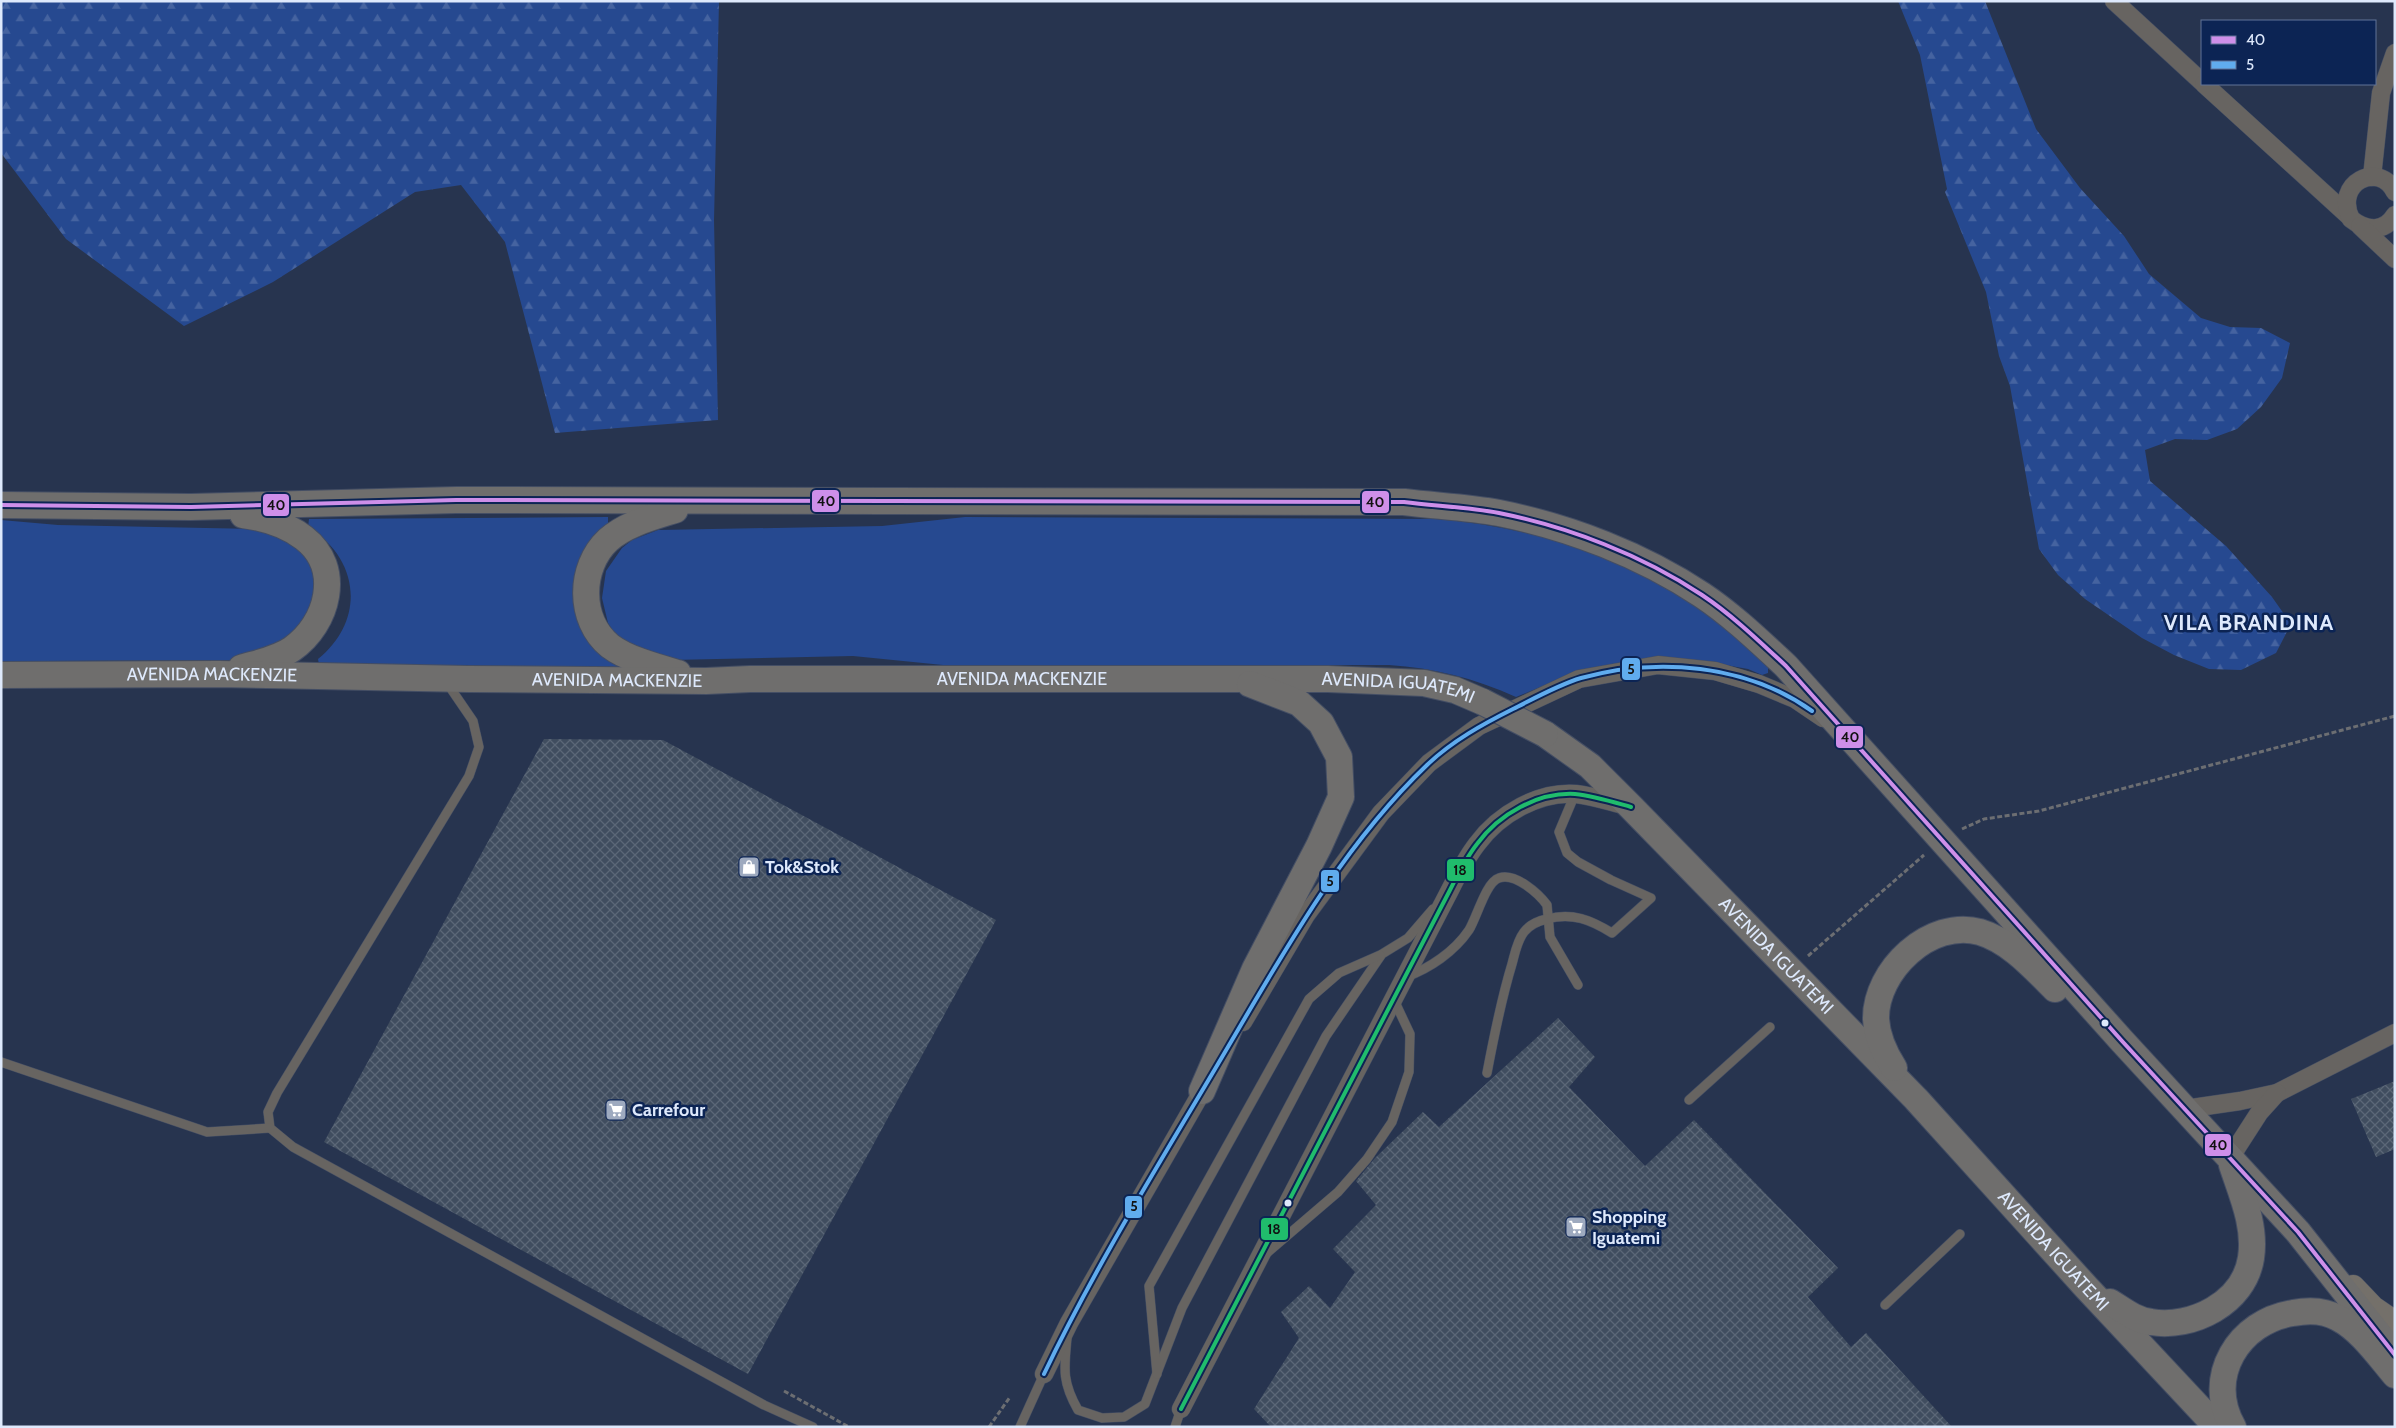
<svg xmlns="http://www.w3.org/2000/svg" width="2396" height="1428" viewBox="0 0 2396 1428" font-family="Cabin,sans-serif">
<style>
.green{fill:#264990}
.forest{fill:url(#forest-firs)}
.building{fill:url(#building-cross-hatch)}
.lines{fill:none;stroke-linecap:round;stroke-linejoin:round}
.lane-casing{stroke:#444e64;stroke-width:10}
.street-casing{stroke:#444e64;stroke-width:19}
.secondary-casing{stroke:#444e64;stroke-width:25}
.primary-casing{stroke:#444e64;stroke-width:28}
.path{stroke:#6c6e72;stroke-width:3;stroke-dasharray:5 2.5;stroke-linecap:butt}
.lane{stroke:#676461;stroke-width:9}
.street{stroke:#676461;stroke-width:18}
.secondary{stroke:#74706a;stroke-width:24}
.primary{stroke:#6f6e6d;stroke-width:26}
.primary-bridge-casing{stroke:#444e64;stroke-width:28;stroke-linecap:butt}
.primary-bridge{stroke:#6f6e6d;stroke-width:26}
.bus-1-casing{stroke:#0c2454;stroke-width:8}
.bus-2-casing{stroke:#0c2454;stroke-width:8}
.bus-3-casing{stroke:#0c2454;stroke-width:8}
.bus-1{stroke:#ce8fe9;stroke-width:4}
.bus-2{stroke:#60acee;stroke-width:4}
.bus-3{stroke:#20bc6c;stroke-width:4}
.bus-dot{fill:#dee9fc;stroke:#0c2454;stroke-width:2}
.labels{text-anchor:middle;stroke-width:5;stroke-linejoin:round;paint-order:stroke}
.street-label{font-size:18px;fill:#dee9fc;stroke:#0c2454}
.poi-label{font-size:18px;font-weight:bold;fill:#dee9fc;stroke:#0c2454;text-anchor:start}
.district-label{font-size:22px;font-weight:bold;letter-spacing:1px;fill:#dee9fc;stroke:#0c2454}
.line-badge{stroke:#0c2454;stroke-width:2}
.pale-badge-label{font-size:14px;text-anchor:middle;font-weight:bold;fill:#111}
</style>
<defs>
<pattern id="forest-firs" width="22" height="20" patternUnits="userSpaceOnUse" patternTransform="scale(1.25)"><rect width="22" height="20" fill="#264990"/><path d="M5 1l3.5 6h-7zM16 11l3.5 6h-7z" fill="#4563a0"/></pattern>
<pattern id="building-cross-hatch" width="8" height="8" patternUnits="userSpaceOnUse" patternTransform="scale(1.25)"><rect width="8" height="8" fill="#404d5f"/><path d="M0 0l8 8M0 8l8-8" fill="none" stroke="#5b6777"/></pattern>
</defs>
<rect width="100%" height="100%" fill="#27344f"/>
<g class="green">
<path d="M 608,517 L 608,529 L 581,562 L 623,665 L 621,671 L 320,670 L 318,659 C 366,620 360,559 308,527 L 309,519 Z"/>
<path d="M 965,517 L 1436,519 C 1535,527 1632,558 1713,618 C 1732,632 1750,649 1768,665 L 1768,673 L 1762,675 L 1748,669 L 1720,664 L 1573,674 L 1516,697 C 1474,678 1434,668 1389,665 L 943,665 L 853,656 L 671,660 L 645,656 L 615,634 L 608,623 L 602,598 L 606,571 L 622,548 L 632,540 L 658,530 L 882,526 Z"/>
<polygon points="1,520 58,525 259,529 284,536 312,564 319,589 300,637 233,660 48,661 1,664"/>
</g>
<g class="forest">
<polygon points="1,1 719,1 714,220 718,420 555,433 505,242 461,185 415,192 273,282 184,326 66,239 1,153"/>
<polygon points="1898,1 1985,1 2036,129 2080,188 2124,236 2149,274 2201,318 2230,327 2261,328 2290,343 2282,378 2261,407 2237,429 2207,440 2175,439 2145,450 2150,481 2226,546 2272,597 2291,624 2276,653 2241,670 2209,669 2174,655 2142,638 2085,599 2058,575 2039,549 2010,386 1999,356 1986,292 1945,192 1947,189 1920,55"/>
</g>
<g class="building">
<polygon points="544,739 663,740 996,920 748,1374 324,1142"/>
<polygon points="1558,1018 1595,1057 1569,1087 1645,1166 1694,1120 1838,1268 1808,1297 1851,1347 1866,1333 1952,1427 1271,1427 1254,1409 1299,1338 1281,1312 1309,1286 1330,1308 1355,1272 1333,1249 1376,1205 1356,1181 1375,1158 1423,1112 1439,1127"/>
<polygon points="2395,1081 2395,1149 2376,1157 2351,1099"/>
</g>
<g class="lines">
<g class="lane-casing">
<g id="lane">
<polyline points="447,683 473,721 479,747 469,776 277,1093 268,1112 270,1128 293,1147 764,1405 813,1427"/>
<path d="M 1406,977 C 1430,968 1454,952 1469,930 C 1477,917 1486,882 1499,878 C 1515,872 1539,894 1547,905 L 1550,937 L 1578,985"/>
<polyline points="1,1062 207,1132 270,1128"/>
<path d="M 1487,1073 C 1494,1036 1501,1000 1512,964 C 1515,953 1517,941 1524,932 C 1530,924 1538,921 1547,919 C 1572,912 1591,920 1612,933 L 1651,898 L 1611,880 L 1578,862 L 1567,853 L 1559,832 L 1575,794"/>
<polyline points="1689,1100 1770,1027"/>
<polyline points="1268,1252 1338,1192 1367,1159 1392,1122 1409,1072 1410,1034 1394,1000"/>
<polyline points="1885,1305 1960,1234"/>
<path d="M 1067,1338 C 1064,1369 1062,1382 1078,1410 L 1102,1418 L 1124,1417 L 1145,1404 L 1182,1308 L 1326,1036 L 1382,954 L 1408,938 L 1433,909"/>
<polyline points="1157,1374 1149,1286 1309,999 1339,973 1380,955"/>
<polyline points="1020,1427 1044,1374"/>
<polyline points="1175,1427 1181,1409"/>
</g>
</g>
<g class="street-casing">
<g id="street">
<polyline points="2114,1 2202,82"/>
<polyline points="2204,84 2350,217"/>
<polyline points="2372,177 2381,93 2395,53"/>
<path d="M 2395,192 C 2379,160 2333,183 2351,219 C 2366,231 2384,233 2395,215"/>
<polyline points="2360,226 2395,259"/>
<polyline points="1243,1022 1306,915 1381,813 1429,763 1479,726 1579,679 1658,665 1715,671 1759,684 1795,699 1823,718"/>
<polyline points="2185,1109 2240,1101 2277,1093 2395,1033"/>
<polyline points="2230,1158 2259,1113 2277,1093"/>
<polyline points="1044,1374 1069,1323 1207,1083"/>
<path d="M 1181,1409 L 1450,890 C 1458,874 1466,858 1477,844 C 1499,814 1539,791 1576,794 C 1593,796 1611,802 1628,806"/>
</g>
</g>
<g class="secondary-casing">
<polyline id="secondary" points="2353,1287 2373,1308 2395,1323"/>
</g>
<g class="primary-casing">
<g id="primary">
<path d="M 1,505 L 191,507 L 456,500 L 1404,502 C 1435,506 1468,507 1499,513 C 1569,527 1642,555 1702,595 C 1732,615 1759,641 1786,666 L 2122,1041 L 2298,1232 L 2395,1355"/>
<path d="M 675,510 C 653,517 626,524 608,540 C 579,567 578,620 610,646 C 627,659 657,667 678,673"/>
<path d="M 241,668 C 257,663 278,659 292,649 C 328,624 343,568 304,538 C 286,524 265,518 243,515"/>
<path id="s1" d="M 1,675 L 219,674 L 468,679 L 706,681 L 750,679 L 1328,679 L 1424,683 L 1455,690 L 1483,702"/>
<path id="s2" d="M 1545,734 L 1590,766 L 1631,807 L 1916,1099 L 2086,1287 L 2217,1427"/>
<path d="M 1894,1068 C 1885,1054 1877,1037 1876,1019 C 1875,971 1930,918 1980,932 C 2010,941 2033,967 2055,989"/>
<polyline points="1202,1091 1255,969 1319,846 1341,797 1339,757 1321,723 1299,703 1250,684"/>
<path d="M 2110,1302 C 2123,1310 2135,1320 2151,1322 C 2192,1329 2244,1303 2251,1258 C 2256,1226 2242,1195 2232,1165"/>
<path d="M 2233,1427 C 2204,1377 2239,1321 2293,1313 C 2308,1310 2324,1310 2338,1318 C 2361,1330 2378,1355 2395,1375"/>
</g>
</g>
<g class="path">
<polyline points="1962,829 1984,819 2039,811 2395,716"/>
<polyline points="1808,956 1924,855"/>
<polyline points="784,1391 849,1427"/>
<polyline points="989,1427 1010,1397"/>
</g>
<use href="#lane" class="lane"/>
<use href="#street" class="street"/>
<use href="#secondary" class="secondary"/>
<use href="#primary" class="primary"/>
<g class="primary-bridge-casing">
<polyline id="primary-bridge" points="1483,702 1545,734"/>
</g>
<use href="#primary-bridge" class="primary-bridge"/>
<g class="bus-1-casing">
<path id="bus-1" d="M 1,505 L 191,507 L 456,500 L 1404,502 C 1435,506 1468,507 1499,513 C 1569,527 1642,555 1702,595 C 1732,615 1759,641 1786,666 L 2122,1041 L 2298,1232 L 2395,1355"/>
</g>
<g class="bus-2-casing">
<path id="bus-2" d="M 1044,1374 C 1094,1269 1156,1169 1215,1069 C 1278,963 1337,851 1427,765 C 1452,741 1483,724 1513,709 C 1535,698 1558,685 1581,678 C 1657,657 1746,664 1812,711"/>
</g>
<g class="bus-3-casing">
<path id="bus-3" d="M 1181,1409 L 1450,890 C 1458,874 1466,858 1477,844 C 1499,814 1538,792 1575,794 C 1594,796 1613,802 1631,807"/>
</g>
<use href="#bus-1" class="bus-1"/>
<use href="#bus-2" class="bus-2"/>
<use href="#bus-3" class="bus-3"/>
</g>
<defs>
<g id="shop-square" transform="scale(1.125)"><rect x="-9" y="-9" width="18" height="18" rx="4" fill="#9eaabf" stroke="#0c2454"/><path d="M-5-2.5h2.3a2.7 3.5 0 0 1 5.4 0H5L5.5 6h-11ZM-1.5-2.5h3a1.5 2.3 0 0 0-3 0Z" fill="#fff"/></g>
<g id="supermarket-square" transform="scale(1.125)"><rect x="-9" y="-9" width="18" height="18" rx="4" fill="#9eaabf" stroke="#0c2454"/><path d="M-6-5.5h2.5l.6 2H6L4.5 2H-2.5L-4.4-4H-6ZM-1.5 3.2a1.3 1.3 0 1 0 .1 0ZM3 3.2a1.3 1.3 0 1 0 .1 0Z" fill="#fff"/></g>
</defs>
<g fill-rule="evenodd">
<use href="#shop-square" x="749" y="867"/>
<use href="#supermarket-square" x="616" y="1110"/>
<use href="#supermarket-square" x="1576" y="1227"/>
</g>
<g class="bus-dot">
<circle cx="2105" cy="1023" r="4.5"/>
<circle cx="1288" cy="1203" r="4.5"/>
</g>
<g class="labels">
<g class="street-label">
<text dy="6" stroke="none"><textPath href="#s1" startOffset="211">AVENIDA MACKENZIE</textPath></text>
<text dy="6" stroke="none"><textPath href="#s1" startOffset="1021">AVENIDA MACKENZIE</textPath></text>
<text dy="6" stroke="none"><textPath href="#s1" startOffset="616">AVENIDA MACKENZIE</textPath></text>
<text dy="6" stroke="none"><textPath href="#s1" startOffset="1398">AVENIDA IGUATEMI</textPath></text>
<text dy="6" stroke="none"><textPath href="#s2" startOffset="321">AVENIDA IGUATEMI</textPath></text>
<text dy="6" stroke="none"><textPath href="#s2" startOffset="726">AVENIDA IGUATEMI</textPath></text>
</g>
<g class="poi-label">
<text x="765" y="873">Tok&amp;Stok</text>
<text x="632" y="1116">Carrefour</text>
<text x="1592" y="1223">Shopping<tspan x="1592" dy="21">Iguatemi</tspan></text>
</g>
<g class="district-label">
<text x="2249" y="630">VILA BRANDINA</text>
</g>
</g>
<g class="line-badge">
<rect x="811" y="489" width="29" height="24" rx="5" fill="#ce8fe9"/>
<rect x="1361" y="490" width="29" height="24" rx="5" fill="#ce8fe9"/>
<rect x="262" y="493" width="28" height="24" rx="5" fill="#ce8fe9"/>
<rect x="1621" y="657" width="20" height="24" rx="5" fill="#60acee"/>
<rect x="1835" y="725" width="29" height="24" rx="5" fill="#ce8fe9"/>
<rect x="1446" y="858" width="29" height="24" rx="5" fill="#20bc6c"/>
<rect x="1320" y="869" width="20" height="24" rx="5" fill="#60acee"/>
<rect x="2204" y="1133" width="28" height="24" rx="5" fill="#ce8fe9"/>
<rect x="1124" y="1195" width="19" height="24" rx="5" fill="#60acee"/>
<rect x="1260" y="1217" width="29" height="24" rx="5" fill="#20bc6c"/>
</g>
<g class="pale-badge-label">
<text x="826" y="506">40</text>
<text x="1375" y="507">40</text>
<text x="276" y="510">40</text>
<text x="1631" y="674">5</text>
<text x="1850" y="742">40</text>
<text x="1460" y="875">18</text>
<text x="1330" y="886">5</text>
<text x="2218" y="1150">40</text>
<text x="1134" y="1211">5</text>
<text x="1274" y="1234">18</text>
</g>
<rect width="2396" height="1428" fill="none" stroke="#dee9fc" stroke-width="5"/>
<rect x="2201" y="20" width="175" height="65" fill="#0c2454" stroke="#607397"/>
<rect x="2211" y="36" width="25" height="8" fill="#ce8fe9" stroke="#607397"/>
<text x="2246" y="45" font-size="15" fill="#dee9fc">40</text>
<rect x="2211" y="61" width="25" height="8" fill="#60acee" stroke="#607397"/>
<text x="2246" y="70" font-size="15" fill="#dee9fc">5</text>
</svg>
